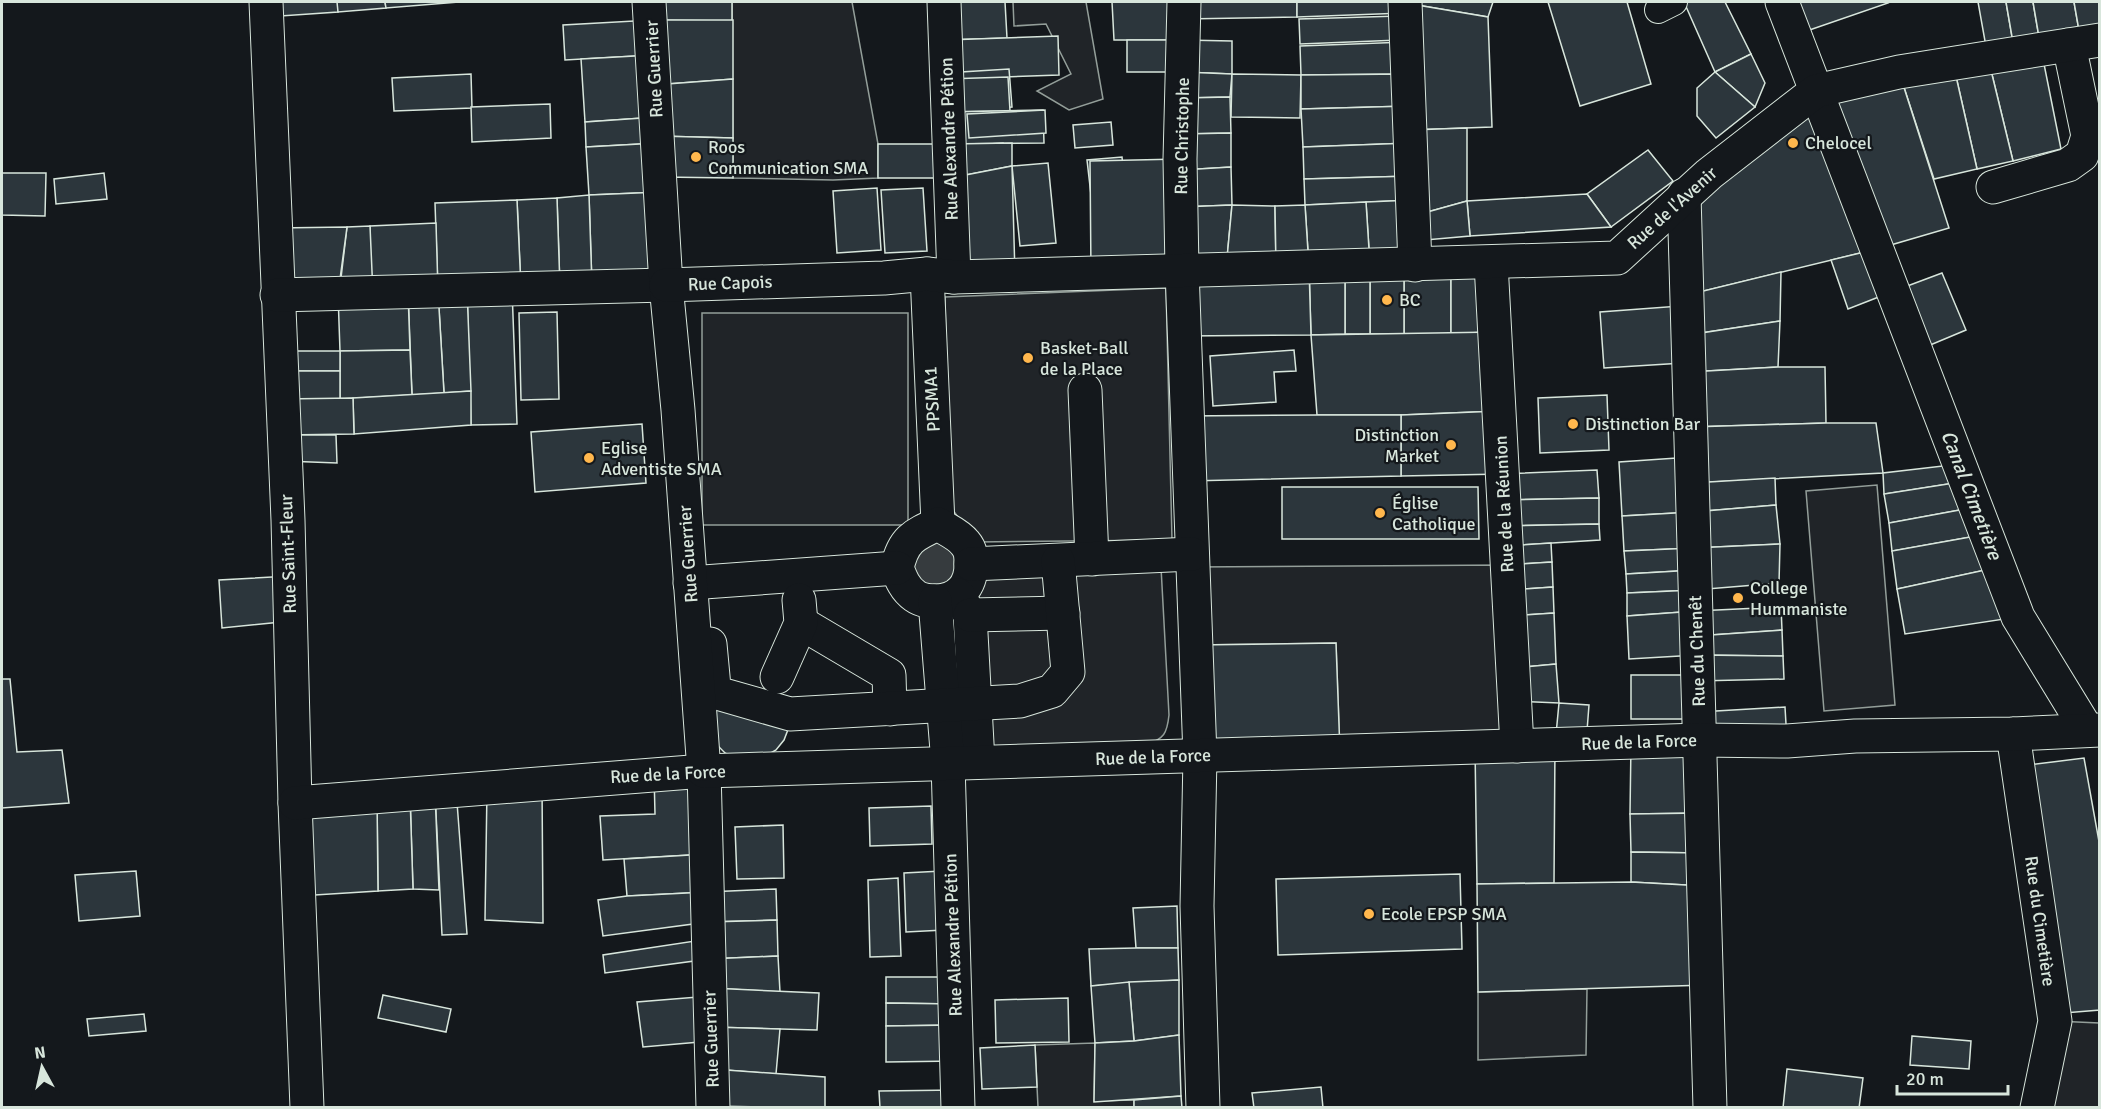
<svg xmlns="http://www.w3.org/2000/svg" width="2101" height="1109" viewBox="0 0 2101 1109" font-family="Signika,sans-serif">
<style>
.green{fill:#202428;stroke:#939e99;stroke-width:1.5}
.water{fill:#363b3e;stroke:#939e99;stroke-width:1.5}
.building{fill:#2c363c;stroke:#d8e6dc;stroke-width:1.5}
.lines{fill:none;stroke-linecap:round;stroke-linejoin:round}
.pedestrian-casing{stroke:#d8e6dc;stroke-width:28}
.minor-casing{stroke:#d8e6dc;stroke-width:35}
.tertiary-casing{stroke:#d8e6dc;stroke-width:35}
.secondary-casing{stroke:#d8e6dc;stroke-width:35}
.pedestrian{stroke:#14181c;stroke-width:26}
.minor{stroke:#14181c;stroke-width:33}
.tertiary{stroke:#14181c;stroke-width:33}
.secondary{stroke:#14181c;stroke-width:33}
.poi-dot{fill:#ffb74d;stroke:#14181c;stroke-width:2}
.labels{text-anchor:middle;stroke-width:4.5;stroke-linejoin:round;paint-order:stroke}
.street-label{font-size:18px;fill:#d8e6dc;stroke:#14181c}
.poi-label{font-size:18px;fill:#d8e6dc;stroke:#14181c;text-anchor:start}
.water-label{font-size:20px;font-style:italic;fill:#d8e6dc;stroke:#14181c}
</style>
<rect width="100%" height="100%" fill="#14181c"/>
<g class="green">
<polygon points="732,2 852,2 878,144 878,178 833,180 733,178"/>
<polygon points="1013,2 1086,2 1103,99 1069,110 1037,91 1071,74 1046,24 1014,26"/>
<polygon points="1166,288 1172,540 976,542 950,506 945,297"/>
<rect x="702" y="313" width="206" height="212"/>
<polygon points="1877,485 1895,705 1824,711 1806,491"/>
<polygon points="1507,565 1517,746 1340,752 1336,643 1195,645 1192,567"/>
<path d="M 1161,567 L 1169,715 C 1167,734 1164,738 1147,745 L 964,751 L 976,573 Z"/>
<polygon points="1587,989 1586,1055 1478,1060 1478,992"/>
<polygon points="2055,1021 2099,1023 2099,1107 2037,1108"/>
<polygon points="1095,1043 1094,1101 1134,1100 1134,1107 1038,1107 1035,1045"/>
</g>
<polygon class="water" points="923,528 971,564 935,601 898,551"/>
<g class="building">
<polygon points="265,2 338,2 338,12 266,17"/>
<polygon points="337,2 385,2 386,8 338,12"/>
<polygon points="385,2 459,2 386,8"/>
<polygon points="649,2 732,2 732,21 652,20"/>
<polygon points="944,2 1005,2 1007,38 946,40"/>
<polygon points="1112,2 1184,2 1183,40 1114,40"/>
<polygon points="1184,2 1297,2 1297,17 1184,19"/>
<polygon points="1297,2 1405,2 1405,13 1297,17"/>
<polygon points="1406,2 1493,2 1488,17 1405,3"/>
<polygon points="1548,2 1627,2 1651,84 1580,106"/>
<polygon points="1684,2 1725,2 1751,54 1715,72"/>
<polygon points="1782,2 1887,2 1888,3 1795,35"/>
<polygon points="1978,2 2006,2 2015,54 1988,58"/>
<polygon points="2006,2 2033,2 2041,49 2015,54"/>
<polygon points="2033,2 2074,2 2081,42 2041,49"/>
<polygon points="2074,2 2100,2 2100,40 2081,42"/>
<polygon points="1405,3 1488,17 1492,127 1410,130"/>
<polygon points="1399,16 1400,40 1300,44 1299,19"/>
<polygon points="652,20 733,20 733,79 654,85"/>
<polygon points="652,20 653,55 565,60 563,25"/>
<polygon points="1058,36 1059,75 946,79 946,40"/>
<rect x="1127" y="40" width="56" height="32"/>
<polygon points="1183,40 1232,41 1232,74 1183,72"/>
<polygon points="1406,42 1407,74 1301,75 1300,46"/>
<polygon points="2041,49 2061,149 2013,161 1988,58"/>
<polygon points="1751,54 1765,83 1755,107 1715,72"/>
<polygon points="653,55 657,117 585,122 581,59"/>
<polygon points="1988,58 2013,161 1977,169 1953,63"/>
<polygon points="1953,63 1977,169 1934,179 1899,72"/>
<polygon points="1009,69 1012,107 963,110 961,72"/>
<polygon points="1183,72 1232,74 1230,97 1183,98"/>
<polygon points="1715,72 1755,107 1716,138 1697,116 1697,88"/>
<polygon points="1899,72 1949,228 1877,249 1816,91"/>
<polygon points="471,74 472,108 394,111 392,78"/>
<polygon points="1232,74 1301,75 1300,118 1231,117"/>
<polygon points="1407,74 1409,106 1301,109 1301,75"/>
<polygon points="1008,77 1010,111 946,112 946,79"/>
<polygon points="733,79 733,138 658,136 654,85"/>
<polygon points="1816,91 1877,249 1687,295 1684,195"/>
<polygon points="1230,97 1231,133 1182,134 1183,98"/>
<polygon points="550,104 551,138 472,142 471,107"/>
<polygon points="1409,106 1410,143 1303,147 1301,109"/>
<polygon points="1043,110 1044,143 950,144 946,112"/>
<polygon points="1045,110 1046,133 969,138 967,114"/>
<polygon points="657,117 658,143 586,147 585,122"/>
<polygon points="1111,122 1113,145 1075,148 1073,125"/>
<polygon points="1467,128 1467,201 1413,216 1410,130"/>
<polygon points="1231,133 1231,167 1182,170 1182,134"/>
<polygon points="658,136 733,138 733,178 661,177"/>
<polygon points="658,143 661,192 589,195 586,147"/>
<polygon points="1003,143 1009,244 965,247 958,146"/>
<polygon points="1012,143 1012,166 950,178 950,144"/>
<polygon points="1410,143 1412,176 1304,179 1303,147"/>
<rect x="878" y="144" width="72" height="34"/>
<polygon points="1648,150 1673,181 1611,227 1587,194"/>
<polygon points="1122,157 1130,235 1096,239 1087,160"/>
<polygon points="1180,159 1182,270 1091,273 1090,161"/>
<polygon points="1048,163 1056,243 1020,246 1012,166"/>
<polygon points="1012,166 1015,275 954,277 950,178"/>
<polygon points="1231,167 1232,205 1181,207 1182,170"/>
<polygon points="2,173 46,173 45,216 2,215"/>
<polygon points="104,173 107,199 56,204 54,179"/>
<polygon points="1412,176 1413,200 1305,205 1304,179"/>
<polygon points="877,188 881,250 837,253 833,191"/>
<polygon points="923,188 927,251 885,253 881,190"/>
<polygon points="661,192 666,285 592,286 589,195"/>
<polygon points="1587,194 1611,227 1470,236 1467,201"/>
<polygon points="589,195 592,286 560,288 557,198"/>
<polygon points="557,198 560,288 521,288 517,200"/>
<polygon points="517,200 521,288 438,291 435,203"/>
<polygon points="1413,200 1415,265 1370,265 1366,202"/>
<polygon points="1467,201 1470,236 1414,241 1413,216"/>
<polygon points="1366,202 1370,265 1309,267 1305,205"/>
<polygon points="1232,205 1226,269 1182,270 1181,207"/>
<polygon points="1232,205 1275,206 1276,267 1226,269"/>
<polygon points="1305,205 1309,267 1276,267 1275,206"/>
<polygon points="436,223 438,291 371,293 370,226"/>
<polygon points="370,226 373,294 339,295 347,227"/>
<polygon points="347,227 338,294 277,295 276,228"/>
<polygon points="1877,249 1894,291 1848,309 1831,260"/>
<polygon points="1451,263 1451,334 1404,334 1404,264"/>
<polygon points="1404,264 1404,334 1370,334 1370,265"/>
<polygon points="1370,265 1370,334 1345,334 1345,266"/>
<polygon points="1345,266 1345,334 1311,335 1309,267"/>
<polygon points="1309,267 1311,335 1183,336 1182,270"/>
<polygon points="1486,270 1487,332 1451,334 1451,271"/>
<polygon points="1781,272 1780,321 1688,335 1687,295"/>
<polygon points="1942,273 1966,330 1916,351 1894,291"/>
<polygon points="512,289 517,424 471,425 467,290"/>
<polygon points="467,290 471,391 444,393 438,291"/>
<polygon points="438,291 444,393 412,395 408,292"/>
<polygon points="408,292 410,350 340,351 338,294"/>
<polygon points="1680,306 1683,363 1604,368 1600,312"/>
<polygon points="557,312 559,399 521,400 519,313"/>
<polygon points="1780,321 1778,367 1689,372 1688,335"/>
<polygon points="1495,332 1499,411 1401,415 1317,415 1311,335"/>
<polygon points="410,350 412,395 340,399 340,351"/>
<polygon points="1294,350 1296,371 1274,372 1276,402 1213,406 1210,356"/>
<rect x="281" y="351" width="59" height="20"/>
<polygon points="1778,367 1825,367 1826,423 1691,427 1689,372"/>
<polygon points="281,371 340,371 340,399 283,399"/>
<polygon points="471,391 471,425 354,434 353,398"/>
<polygon points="1607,395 1609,450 1540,453 1538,398"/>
<polygon points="353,398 354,434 284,435 283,399"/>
<polygon points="1499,411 1503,474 1401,476 1401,415"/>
<polygon points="1317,415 1401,415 1401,476 1189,481 1186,416"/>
<polygon points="1826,423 1876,423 1883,473 1692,483 1691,427"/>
<polygon points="642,424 646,483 535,492 531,432"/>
<polygon points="284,435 336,435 337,463 285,461"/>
<polygon points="1691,457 1693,512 1622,516 1619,462"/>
<polygon points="1960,464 1967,481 1884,494 1883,473"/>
<polygon points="1597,470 1599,498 1504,500 1503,474"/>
<polygon points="1775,478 1776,505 1693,512 1692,483"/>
<polygon points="1967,481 1976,507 1889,523 1884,494"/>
<polygon points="1282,487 1478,487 1479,539 1282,539"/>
<polygon points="1599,498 1599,524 1505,526 1504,500"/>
<polygon points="1776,505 1780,544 1694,548 1693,512"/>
<polygon points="1976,507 1987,534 1892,551 1889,523"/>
<polygon points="1693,512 1694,548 1624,551 1622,516"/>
<polygon points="1599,524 1600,540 1506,546 1505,526"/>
<polygon points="1987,534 1999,567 1897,589 1892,551"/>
<polygon points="1551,543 1552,562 1507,565 1506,546"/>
<polygon points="1780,544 1779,583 1695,590 1694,548"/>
<polygon points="1694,548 1695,570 1626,574 1624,551"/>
<polygon points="1552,562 1553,587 1508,590 1507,565"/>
<polygon points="1999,567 2018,617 1905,634 1897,589"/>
<polygon points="1695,570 1695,590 1627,593 1626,574"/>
<polygon points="290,576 291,621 222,628 219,580"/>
<polygon points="1553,587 1554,613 1510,616 1508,590"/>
<polygon points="1695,590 1696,611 1627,616 1627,593"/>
<polygon points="1781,607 1782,630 1696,636 1696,611"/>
<polygon points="1696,611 1697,655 1629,659 1627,616"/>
<polygon points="1554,613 1556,664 1512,668 1510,616"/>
<polygon points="1782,630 1783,656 1697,655 1696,636"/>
<polygon points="1336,643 1340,752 1200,756 1195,645"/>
<polygon points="1697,655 1783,656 1784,679 1698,681"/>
<polygon points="1556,664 1559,703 1514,701 1512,668"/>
<rect x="1631" y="675" width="63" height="44"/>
<polygon points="2,679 10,679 17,752 62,750 69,803 2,808"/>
<polygon points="1559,703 1589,705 1586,744 1555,745"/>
<polygon points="710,705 789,727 784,740 776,750 764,757 737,759 725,753 715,743"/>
<polygon points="1785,707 1787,741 1700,740 1699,712"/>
<polygon points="1700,740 1702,813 1630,814 1631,743"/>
<polygon points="1555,745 1554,883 1477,884 1475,748"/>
<polygon points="2084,758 2100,847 2100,1010 2064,1013 2029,765"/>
<polygon points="704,771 707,854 603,860 600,816 655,814 654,774"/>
<polygon points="542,784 543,923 485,920 487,789"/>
<polygon points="456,789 467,934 442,935 435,793"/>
<polygon points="435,793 439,890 413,889 410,795"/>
<polygon points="410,795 413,889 378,891 377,797"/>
<polygon points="377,797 378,891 299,896 295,803"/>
<polygon points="931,806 932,844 870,846 869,808"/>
<polygon points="1702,813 1703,853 1631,852 1630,814"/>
<polygon points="783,825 784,878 737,879 735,827"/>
<polygon points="1631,852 1703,853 1704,886 1631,882"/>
<polygon points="707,854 707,892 627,896 624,859"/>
<polygon points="136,871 140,916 79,921 75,875"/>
<polygon points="942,871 944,930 906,932 904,873"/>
<polygon points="1460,874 1462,949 1278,955 1276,879"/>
<polygon points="898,878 901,956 870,957 868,880"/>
<polygon points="1631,882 1704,886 1707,985 1478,992 1477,884"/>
<polygon points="776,889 777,920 708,922 707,892"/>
<polygon points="707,892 708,922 603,936 598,900 627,896"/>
<polygon points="1177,906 1178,948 1136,948 1133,908"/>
<polygon points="777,920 778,956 709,959 708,922"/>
<polygon points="708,939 709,959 605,973 603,955"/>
<polygon points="1136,948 1178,948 1179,980 1091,986 1089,949"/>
<polygon points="778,956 780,992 710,988 709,959"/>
<polygon points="886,977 954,977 955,1004 886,1003"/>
<polygon points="1179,980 1179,1035 1134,1041 1129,982"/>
<polygon points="1129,982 1134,1041 1095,1043 1091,986"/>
<polygon points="710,988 819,993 817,1030 711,1027"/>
<polygon points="383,995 451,1009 446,1032 378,1018"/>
<polygon points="710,996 711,1041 643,1047 637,1002"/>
<polygon points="1068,998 1069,1042 996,1043 995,1000"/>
<polygon points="886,1003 955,1004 955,1025 886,1026"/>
<polygon points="144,1014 146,1031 89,1036 87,1019"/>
<polygon points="955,1025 957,1061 886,1062 886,1026"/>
<polygon points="711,1027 780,1029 776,1074 712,1069"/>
<polygon points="1179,1035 1181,1096 1094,1102 1095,1043 1134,1041"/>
<polygon points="1912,1036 1971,1041 1969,1069 1910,1065"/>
<polygon points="1035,1045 1037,1087 982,1089 980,1048"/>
<polygon points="712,1069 825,1077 825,1108 713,1106"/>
<polygon points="1787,1069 1863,1078 1859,1108 1783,1108"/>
<polygon points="1321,1087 1323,1108 1254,1108 1252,1093"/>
<polygon points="957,1090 958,1108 880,1108 879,1091"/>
<polygon points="1181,1096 1182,1108 1134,1108 1134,1100"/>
</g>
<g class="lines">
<g class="pedestrian-casing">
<polyline id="pedestrian" points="1658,10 1674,2"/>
</g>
<g class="minor-casing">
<g id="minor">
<polyline points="266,2 288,520 295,803 307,1108"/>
<polyline points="944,2 954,277"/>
<polyline points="1184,2 1180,159 1182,270 1200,756 1197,906 1203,1108"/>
<polyline points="1405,2 1415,265"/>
<polyline points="1782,2 2018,617 2087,730"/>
<polyline points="1993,187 2068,165 2082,155 2088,136 2069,45"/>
<polyline points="1684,195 1710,1108"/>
<polyline points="1491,263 1517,746"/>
<polyline points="927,274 938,524"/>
<polyline points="277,295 666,285"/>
<polyline points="1085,390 1092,559"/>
<path d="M 938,524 C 947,530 958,534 965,543 C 971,550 971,556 971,565 C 971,586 959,600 937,601 C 929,601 922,601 915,596 C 905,589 901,579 897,568 C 903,540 913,535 938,524 Z"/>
<polyline points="971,564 1192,554"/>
<polyline points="690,583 897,568"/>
<polyline points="958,595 970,615 978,762"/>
<polyline points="935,601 948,763 958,1108"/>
<polyline points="970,615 1063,613"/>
<polyline points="801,623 889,675 890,709"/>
<polyline points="710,644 714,687 717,693 790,714 1020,701 1052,691 1068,672 1058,561"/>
<polyline points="777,677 801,623 799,600"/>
<polyline points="2013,734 2055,1021 2037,1108"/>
<polyline points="295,803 704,771"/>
</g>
</g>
<g class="tertiary-casing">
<polyline id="tertiary" points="704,771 713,1108"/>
</g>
<g class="secondary-casing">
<g id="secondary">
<polyline points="649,2 666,285 678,410 704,771 1700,740 1787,741 1855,736 2013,734 2100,730"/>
<polyline points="666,285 884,278 927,274 954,277 1617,258 1709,174 1816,91 1899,72 2100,40"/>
</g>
</g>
<use href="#pedestrian" class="pedestrian"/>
<use href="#minor" class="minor"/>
<use href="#tertiary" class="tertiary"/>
<use href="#secondary" class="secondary"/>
</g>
<g class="poi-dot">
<circle cx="1793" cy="143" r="6"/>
<circle cx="696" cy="157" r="6"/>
<circle cx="1387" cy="300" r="6"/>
<circle cx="1028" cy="358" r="6"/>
<circle cx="1573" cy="424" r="6"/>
<circle cx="1451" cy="445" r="6"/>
<circle cx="589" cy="458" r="6"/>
<circle cx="1380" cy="513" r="6"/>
<circle cx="1738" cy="598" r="6"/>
<circle cx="1369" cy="914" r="6"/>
</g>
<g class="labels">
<g class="street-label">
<text transform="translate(654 69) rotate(-93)" y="6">Rue Guerrier</text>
<text transform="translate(1182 136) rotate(-89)" y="6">Rue Christophe</text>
<text transform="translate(949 139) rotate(-92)" y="6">Rue Alexandre Pétion</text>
<text transform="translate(1672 208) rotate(-42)" y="6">Rue de l'Avenir</text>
<text transform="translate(730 283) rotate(-2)" y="6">Rue Capois</text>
<text transform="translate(932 399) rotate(-93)" y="6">PPSMA1</text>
<text transform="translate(1504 504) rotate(-93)" y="6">Rue de la Réunion</text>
<text transform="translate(288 554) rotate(-92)" y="6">Rue Saint-Fleur</text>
<text transform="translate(688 554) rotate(-94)" y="6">Rue Guerrier</text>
<text transform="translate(1697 651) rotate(-92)" y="6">Rue du Chenêt</text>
<text transform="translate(1639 742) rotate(-2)" y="6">Rue de la Force</text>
<text transform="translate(1153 757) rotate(-2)" y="6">Rue de la Force</text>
<text transform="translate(668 774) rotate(-3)" y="6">Rue de la Force</text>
<text transform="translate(2040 921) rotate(82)" y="6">Rue du Cimetière</text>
<text transform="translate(953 935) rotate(-92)" y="6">Rue Alexandre Pétion</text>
<text transform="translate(711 1039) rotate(-92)" y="6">Rue Guerrier</text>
</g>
<g class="poi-label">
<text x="1805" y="149">Chelocel</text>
<text x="708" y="153">Roos<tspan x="708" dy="21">Communication SMA</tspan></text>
<text x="1399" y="306">BC</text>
<text x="1040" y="354">Basket-Ball<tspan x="1040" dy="21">de la Place</tspan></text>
<text x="1585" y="430">Distinction Bar</text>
<text x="1439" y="441" text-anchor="end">Distinction<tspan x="1439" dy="21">Market</tspan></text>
<text x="601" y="454">Eglise<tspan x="601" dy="21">Adventiste SMA</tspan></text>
<text x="1392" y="509">Église<tspan x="1392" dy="21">Catholique</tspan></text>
<text x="1750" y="594">College<tspan x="1750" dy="21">Hummaniste</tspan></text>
<text x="1381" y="920">Ecole EPSP SMA</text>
</g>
<g class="water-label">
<text transform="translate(1972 495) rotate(69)" y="7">Canal Cimetière</text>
</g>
</g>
<rect width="2101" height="1109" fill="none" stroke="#d8e6dc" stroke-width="6"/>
<g transform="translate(42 1067) rotate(352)" stroke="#14181c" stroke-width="4.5" paint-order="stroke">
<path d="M0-4.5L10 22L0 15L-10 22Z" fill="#d8e6dc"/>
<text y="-9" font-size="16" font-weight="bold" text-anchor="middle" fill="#d8e6dc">N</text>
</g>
<path d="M1897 1085v9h111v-9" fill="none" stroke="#d8e6dc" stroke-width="3"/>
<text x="1906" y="1085" font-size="18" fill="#d8e6dc" stroke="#14181c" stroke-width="4.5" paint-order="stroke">20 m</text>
</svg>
